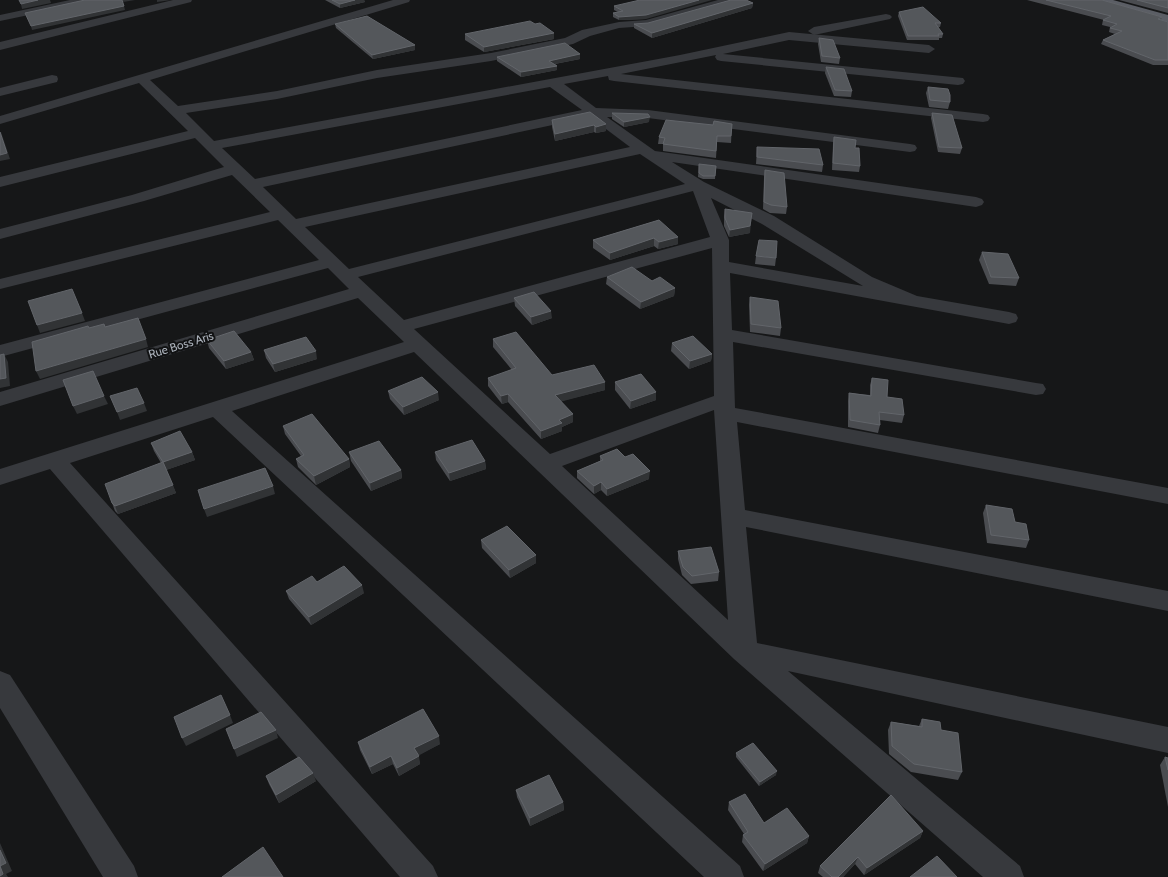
<svg xmlns="http://www.w3.org/2000/svg" width="1168" height="877" viewBox="0 0 1168 877" font-family="Cabin,sans-serif">
<style>
.lines{fill:none;stroke-linecap:round;stroke-linejoin:round}
.minor{fill:#37393d;fill-rule:evenodd}
.trunk{fill:#5b5e65;fill-rule:evenodd}
.wall{fill:#4a4c50}
.shaded-wall{fill:#313335}
.building{fill:#54575b;stroke:#62656a}
.labels{text-anchor:middle;stroke-width:4;stroke-linejoin:round;paint-order:stroke}
.street-label{font-size:12px;fill:#a9afb8;stroke:#111213}
</style>
<rect width="100%" height="100%" fill="#161718"/>
<g class="lines">
<g class="minor">
<polygon points="70,0 92,0 86,3 0,21 0,15"/>
<polygon points="173,0 192,0 191,2 0,50 0,42"/>
<path d="M 393,0 L 410,0 L 409,2 L 150,80 L 178,106 L 277,91 L 377,70 L 491,53 L 565,38 L 582,30 L 619,22 L 646,20 L 718,0 L 736,0 L 734,2 L 647,26 L 619,28 L 590,36 L 573,44 L 491,61 L 377,78 L 277,99 L 186,113 L 214,141 L 680,55 L 789,32 L 929,45 L 935,49 L 929,53 L 789,40 L 723,54 L 963,78 L 965,81 L 963,84 L 958,85 L 721,61 L 717,60 L 715,57 L 716,55 L 621,74 L 983,114 L 988,115 L 990,118 L 988,121 L 983,122 L 614,81 L 609,80 L 608,76 L 564,84 L 596,108 L 648,110 L 910,144 L 915,145 L 917,148 L 915,151 L 910,152 L 648,118 L 607,117 L 655,151 L 976,197 L 982,199 L 984,202 L 982,205 L 976,207 L 672,162 L 704,182 L 774,216 L 872,277 L 917,296 L 1009,312 L 1016,314 L 1018,318 L 1016,322 L 1009,324 L 730,273 L 732,330 L 1036,383 L 1043,384 L 1046,389 L 1043,394 L 1036,395 L 733,342 L 735,408 L 1168,488 L 1168,504 L 737,422 L 745,510 L 1168,591 L 1168,611 L 746,527 L 757,643 L 1168,727 L 1168,753 L 788,671 L 1020,866 L 1024,877 L 983,877 L 734,659 L 414,352 L 232,411 L 740,866 L 744,877 L 704,877 L 213,417 L 70,463 L 433,866 L 438,877 L 400,877 L 50,469 L 0,485 L 0,469 L 404,342 L 358,298 L 0,406 L 0,392 L 349,289 L 328,268 L 0,357 L 0,345 L 319,260 L 278,220 L 0,289 L 0,279 L 270,212 L 232,175 L 144,201 L 0,239 L 0,229 L 132,195 L 224,167 L 195,138 L 0,187 L 0,177 L 188,131 L 139,83 L 0,124 L 0,116 ZM 550,87 L 582,110 L 255,179 L 222,148 ZM 590,117 L 630,147 L 296,219 L 263,187 ZM 640,154 L 685,184 L 349,269 L 305,227 ZM 693,191 L 710,237 L 404,320 L 358,277 ZM 711,198 L 762,224 L 863,286 L 729,262 L 729,240 ZM 712,248 L 714,396 L 550,454 L 414,329 ZM 714,410 L 728,620 L 562,466 Z"/>
<polygon points="886,14 890,15 892,17 890,19 814,35 808,31 814,27"/>
<polygon points="52,75 57,76 58,79 57,82 0,96 0,88"/>
<polygon points="0,671 10,675 134,866 138,877 103,877 0,708"/>
</g>
<polygon class="trunk" points="1096,0 1113,0 1168,15 1168,22 1097,2"/>
</g>
<g class="wall">
<polygon points="325,0 364,0 365,2 340,8"/>
<polygon points="1027,0 1102,0 1162,17 1161,20 1168,22 1168,65 1153,65 1101,44 1103,40 1115,34 1109,32 1110,27 1102,25 1103,20 1104,20"/>
<polygon points="1119,0 1168,0 1168,13"/>
<polygon points="753,3 752,8 652,38 634,28 634,24 648,23"/>
<polygon points="614,6 646,19 619,20 613,17 613,13 618,12 614,10"/>
<polygon points="899,12 941,23 940,27 938,27 943,34 942,38 939,38 939,40 907,40 898,16"/>
<polygon points="335,24 415,45 415,50 373,59 336,28"/>
<polygon points="535,24 554,33 554,39 484,52 465,40 465,34"/>
<polygon points="819,38 840,58 839,64 821,62 818,44"/>
<polygon points="580,54 580,59 555,64 557,66 557,70 521,77 497,61 497,57"/>
<polygon points="826,67 852,91 851,97 834,96 825,73"/>
<polygon points="928,87 950,102 948,109 929,107 926,93"/>
<polygon points="612,113 649,122 624,127 612,119"/>
<polygon points="932,113 962,148 960,154 938,152 931,118"/>
<polygon points="552,120 606,124 606,131 596,133 594,132 555,141 552,127"/>
<polygon points="732,124 731,143 717,142 716,158 663,151 663,144 658,144 659,137 713,125"/>
<polygon points="834,137 855,148 860,166 859,172 832,170 833,144"/>
<polygon points="757,147 823,165 822,172 756,164"/>
<polygon points="699,164 716,166 715,179 703,179 698,177"/>
<polygon points="765,170 787,207 786,214 770,213 763,209 764,177"/>
<polygon points="725,209 750,233 729,237 724,226 724,216"/>
<polygon points="659,220 678,244 658,249 654,246 610,260 593,248 593,240"/>
<polygon points="982,252 1019,278 1016,286 989,284 979,260"/>
<polygon points="756,256 776,258 775,266 755,264"/>
<polygon points="607,277 652,281 675,288 674,296 640,309 606,284"/>
<polygon points="750,297 781,328 780,336 750,332 749,305"/>
<polygon points="514,298 552,318 532,325 515,306"/>
<polygon points="493,339 552,375 605,382 605,390 561,401 573,422 562,427 562,431 541,439 508,402 502,404 488,386 488,378 512,370 493,347"/>
<polygon points="207,340 251,352 254,360 226,369 209,348"/>
<polygon points="672,343 712,354 711,361 689,369 671,351"/>
<polygon points="264,350 317,359 275,372 266,358"/>
<polygon points="872,378 887,397 904,415 902,423 880,420 880,425 878,433 848,427 848,401 849,393 870,395 870,385"/>
<polygon points="615,382 656,392 656,400 630,409 615,390"/>
<polygon points="388,391 439,400 404,415 390,399"/>
<polygon points="283,426 349,459 350,467 316,485 298,467 296,459 301,456 285,434"/>
<polygon points="151,443 192,452 195,460 166,470 176,493 118,514 115,511 112,503 161,463 154,451"/>
<polygon points="349,452 401,470 402,478 371,491 351,461"/>
<polygon points="435,452 485,461 486,469 450,481 436,460"/>
<polygon points="600,456 625,457 649,479 607,496 601,490 594,494 577,478 577,471 600,461"/>
<polygon points="986,505 1015,522 1029,540 1026,548 987,543 983,513"/>
<polygon points="481,540 536,563 510,578 482,548"/>
<polygon points="678,551 719,572 718,581 691,584 682,575 678,559"/>
<polygon points="317,582 364,593 311,625 289,599 286,591"/>
<polygon points="922,719 941,730 962,772 958,780 911,772 889,754 888,730 891,722 919,726"/>
<polygon points="358,742 440,744 418,755 420,764 399,776 393,764 372,774 360,750"/>
<polygon points="736,753 776,775 759,786 736,757"/>
<polygon points="1165,757 1168,758 1168,807 1160,765"/>
<polygon points="266,776 316,781 279,803 269,784"/>
<polygon points="516,790 563,802 564,810 530,826 517,797"/>
<polygon points="729,802 764,823 809,836 807,843 763,871 742,842 743,835 744,834 728,810"/>
<polygon points="923,831 920,838 864,875 855,864 843,877 823,877 818,873 820,866"/>
</g>
<g class="shaded-wall">
<polygon points="38,0 50,0 51,3 22,9 21,4"/>
<polygon points="122,0 135,0 123,2 125,10 32,30 31,26"/>
<polygon points="157,0 171,0 157,2"/>
<polygon points="355,0 364,0 365,2 340,8 340,4"/>
<polygon points="699,0 712,0 646,19 619,20 619,17"/>
<polygon points="753,3 752,8 652,38 652,33"/>
<polygon points="554,33 554,39 484,52 484,47"/>
<polygon points="415,45 415,50 373,59 372,55"/>
<polygon points="580,54 580,59 549,65 549,61"/>
<polygon points="557,66 557,70 521,77 521,72"/>
<polygon points="650,117 649,122 624,127 624,122"/>
<polygon points="606,124 606,131 596,133 596,127"/>
<polygon points="594,125 594,132 555,141 555,134"/>
<polygon points="1,132 10,159 0,161 0,155"/>
<polygon points="752,213 750,233 729,237 730,230"/>
<polygon points="678,237 678,244 658,249 659,242"/>
<polygon points="654,238 654,246 610,260 610,253"/>
<polygon points="675,288 674,296 640,309 641,302"/>
<polygon points="551,311 552,318 532,325 531,317"/>
<polygon points="82,313 85,321 40,333 37,325"/>
<polygon points="146,339 148,347 40,379 36,371"/>
<polygon points="316,351 317,359 275,372 273,364"/>
<polygon points="251,352 254,360 226,369 224,361"/>
<polygon points="4,354 8,362 10,386 0,388 0,379"/>
<polygon points="712,354 711,361 689,369 690,361"/>
<polygon points="605,382 605,390 556,403 555,395"/>
<polygon points="438,392 439,400 404,415 403,407"/>
<polygon points="656,392 656,400 630,409 631,401"/>
<polygon points="508,394 508,402 502,404 501,396"/>
<polygon points="104,396 108,404 77,414 73,406"/>
<polygon points="144,403 147,411 120,420 117,412"/>
<polygon points="573,414 573,422 562,427 562,431 541,439 541,431 559,420"/>
<polygon points="192,452 195,460 166,470 163,462"/>
<polygon points="349,459 350,467 316,485 314,476"/>
<polygon points="485,461 486,469 450,481 449,473"/>
<polygon points="401,470 402,478 371,491 370,483"/>
<polygon points="650,471 649,479 607,496 607,489"/>
<polygon points="601,482 601,490 594,494 594,486"/>
<polygon points="173,485 176,493 118,514 115,506"/>
<polygon points="273,486 275,494 207,517 204,509"/>
<polygon points="536,555 536,563 510,578 509,570"/>
<polygon points="362,585 364,593 311,625 309,617"/>
<polygon points="230,715 233,723 186,746 182,738"/>
<polygon points="276,730 278,738 237,757 234,749"/>
<polygon points="439,736 440,744 416,757 414,748"/>
<polygon points="391,756 393,764 372,774 370,767"/>
<polygon points="419,756 420,764 399,776 397,768"/>
<polygon points="777,771 776,775 759,786 760,782"/>
<polygon points="313,773 316,781 279,803 276,795"/>
<polygon points="563,802 564,810 530,826 530,818"/>
<polygon points="923,831 920,838 864,875 867,868"/>
<polygon points="809,836 807,843 763,871 765,864"/>
<polygon points="0,843 12,871 6,874 8,877 0,877"/>
<polygon points="858,857 855,864 843,877 838,877"/>
</g>
<g class="building">
<polygon points="19,0 38,0 21,4"/>
<polygon points="85,0 122,0 124,6 31,26 25,13"/>
<polygon points="332,0 355,0 340,4"/>
<polygon points="640,0 699,0 646,15 619,17 613,13 623,11 614,6"/>
<polygon points="731,0 746,0 753,3 652,33 634,24 648,23"/>
<polygon points="1046,0 1102,0 1162,17 1158,19 1168,22 1168,60 1155,60 1103,40 1122,31 1110,28 1117,24 1103,20 1111,16"/>
<polygon points="1137,0 1168,0 1168,8"/>
<polygon points="923,7 941,23 935,23 943,34 938,34 939,36 908,36 899,12"/>
<polygon points="367,16 415,45 372,55 335,24"/>
<polygon points="530,21 535,24 540,23 554,33 484,47 465,34"/>
<polygon points="819,38 833,40 840,58 822,56"/>
<polygon points="565,43 580,54 549,61 557,66 521,72 497,57"/>
<polygon points="826,67 844,69 852,91 835,90"/>
<polygon points="928,87 948,89 950,95 950,102 930,100"/>
<polygon points="590,112 606,124 596,127 594,125 555,134 552,120"/>
<polygon points="612,113 648,114 650,117 624,122"/>
<polygon points="932,113 952,115 962,148 939,147"/>
<polygon points="666,120 713,125 714,121 732,124 731,136 717,136 716,151 663,144 665,138 659,137"/>
<polygon points="0,132 7,153 0,155"/>
<polygon points="834,137 856,140 855,148 859,148 860,166 833,163"/>
<polygon points="757,147 819,149 823,165 757,157"/>
<polygon points="699,164 716,166 715,176 703,176 699,173"/>
<polygon points="765,170 784,173 787,207 771,205 764,202"/>
<polygon points="725,209 752,213 750,226 730,230 725,218"/>
<polygon points="659,220 678,237 659,242 654,238 610,253 593,240"/>
<polygon points="759,240 777,241 776,258 756,256"/>
<polygon points="982,252 1008,254 1019,278 991,277"/>
<polygon points="632,267 652,281 660,277 675,288 641,302 607,277"/>
<polygon points="72,289 82,313 37,325 28,301"/>
<polygon points="534,292 551,311 531,317 514,298"/>
<polygon points="750,297 778,301 781,328 751,324"/>
<polygon points="138,318 146,339 36,371 32,342 88,326 89,328 104,324 105,327"/>
<polygon points="234,331 251,352 224,361 207,340"/>
<polygon points="516,332 552,375 594,365 605,382 555,395 573,414 559,420 562,423 541,431 508,394 501,396 488,378 516,368 493,339"/>
<polygon points="693,336 712,354 690,361 672,343"/>
<polygon points="306,337 316,351 273,364 264,350"/>
<polygon points="4,354 6,378 0,379 0,355"/>
<polygon points="93,371 104,396 73,406 63,380"/>
<polygon points="641,374 656,392 631,401 615,382"/>
<polygon points="422,377 438,392 403,407 388,391"/>
<polygon points="872,378 888,380 887,397 902,399 904,415 879,412 880,425 850,420 849,393 871,396"/>
<polygon points="137,388 144,403 117,412 110,396"/>
<polygon points="312,414 349,459 314,476 296,459 304,455 283,426"/>
<polygon points="180,431 192,452 163,462 151,443"/>
<polygon points="472,440 485,461 449,473 435,452"/>
<polygon points="379,441 401,470 370,483 349,452"/>
<polygon points="617,449 625,457 633,454 650,471 607,489 601,482 594,486 577,471 603,460 600,456"/>
<polygon points="163,462 173,485 115,506 112,503 105,484"/>
<polygon points="265,468 273,486 204,509 198,490"/>
<polygon points="986,505 1012,509 1015,522 1026,524 1029,540 991,535"/>
<polygon points="507,526 536,555 509,570 481,540"/>
<polygon points="711,547 719,572 692,576 683,567 678,551"/>
<polygon points="344,566 362,585 309,617 286,591 312,576 317,582"/>
<polygon points="221,695 230,715 182,738 174,717"/>
<polygon points="423,709 439,736 414,748 419,756 397,768 391,756 370,767 358,742"/>
<polygon points="261,712 276,730 234,749 226,729"/>
<polygon points="922,719 940,722 941,730 958,733 962,772 914,764 892,746 891,722 922,727"/>
<polygon points="753,743 777,771 760,782 736,753"/>
<polygon points="299,757 313,773 276,795 266,776"/>
<polygon points="1165,757 1168,758 1168,770"/>
<polygon points="549,775 563,802 530,818 516,790"/>
<polygon points="745,794 764,823 787,808 809,836 765,864 743,835 748,832 729,802"/>
<polygon points="891,795 923,831 867,868 858,857 838,877 832,877 820,866"/>
<polygon points="263,847 283,877 222,877"/>
<polygon points="0,850 6,863 0,866 3,874 0,876"/>
<polygon points="937,856 957,877 910,877"/>
</g>
<g class="labels">
<g class="street-label">
<text transform="translate(181 345) rotate(-17)" y="4">Rue Boss Aris</text>
</g>
</g>
</svg>
